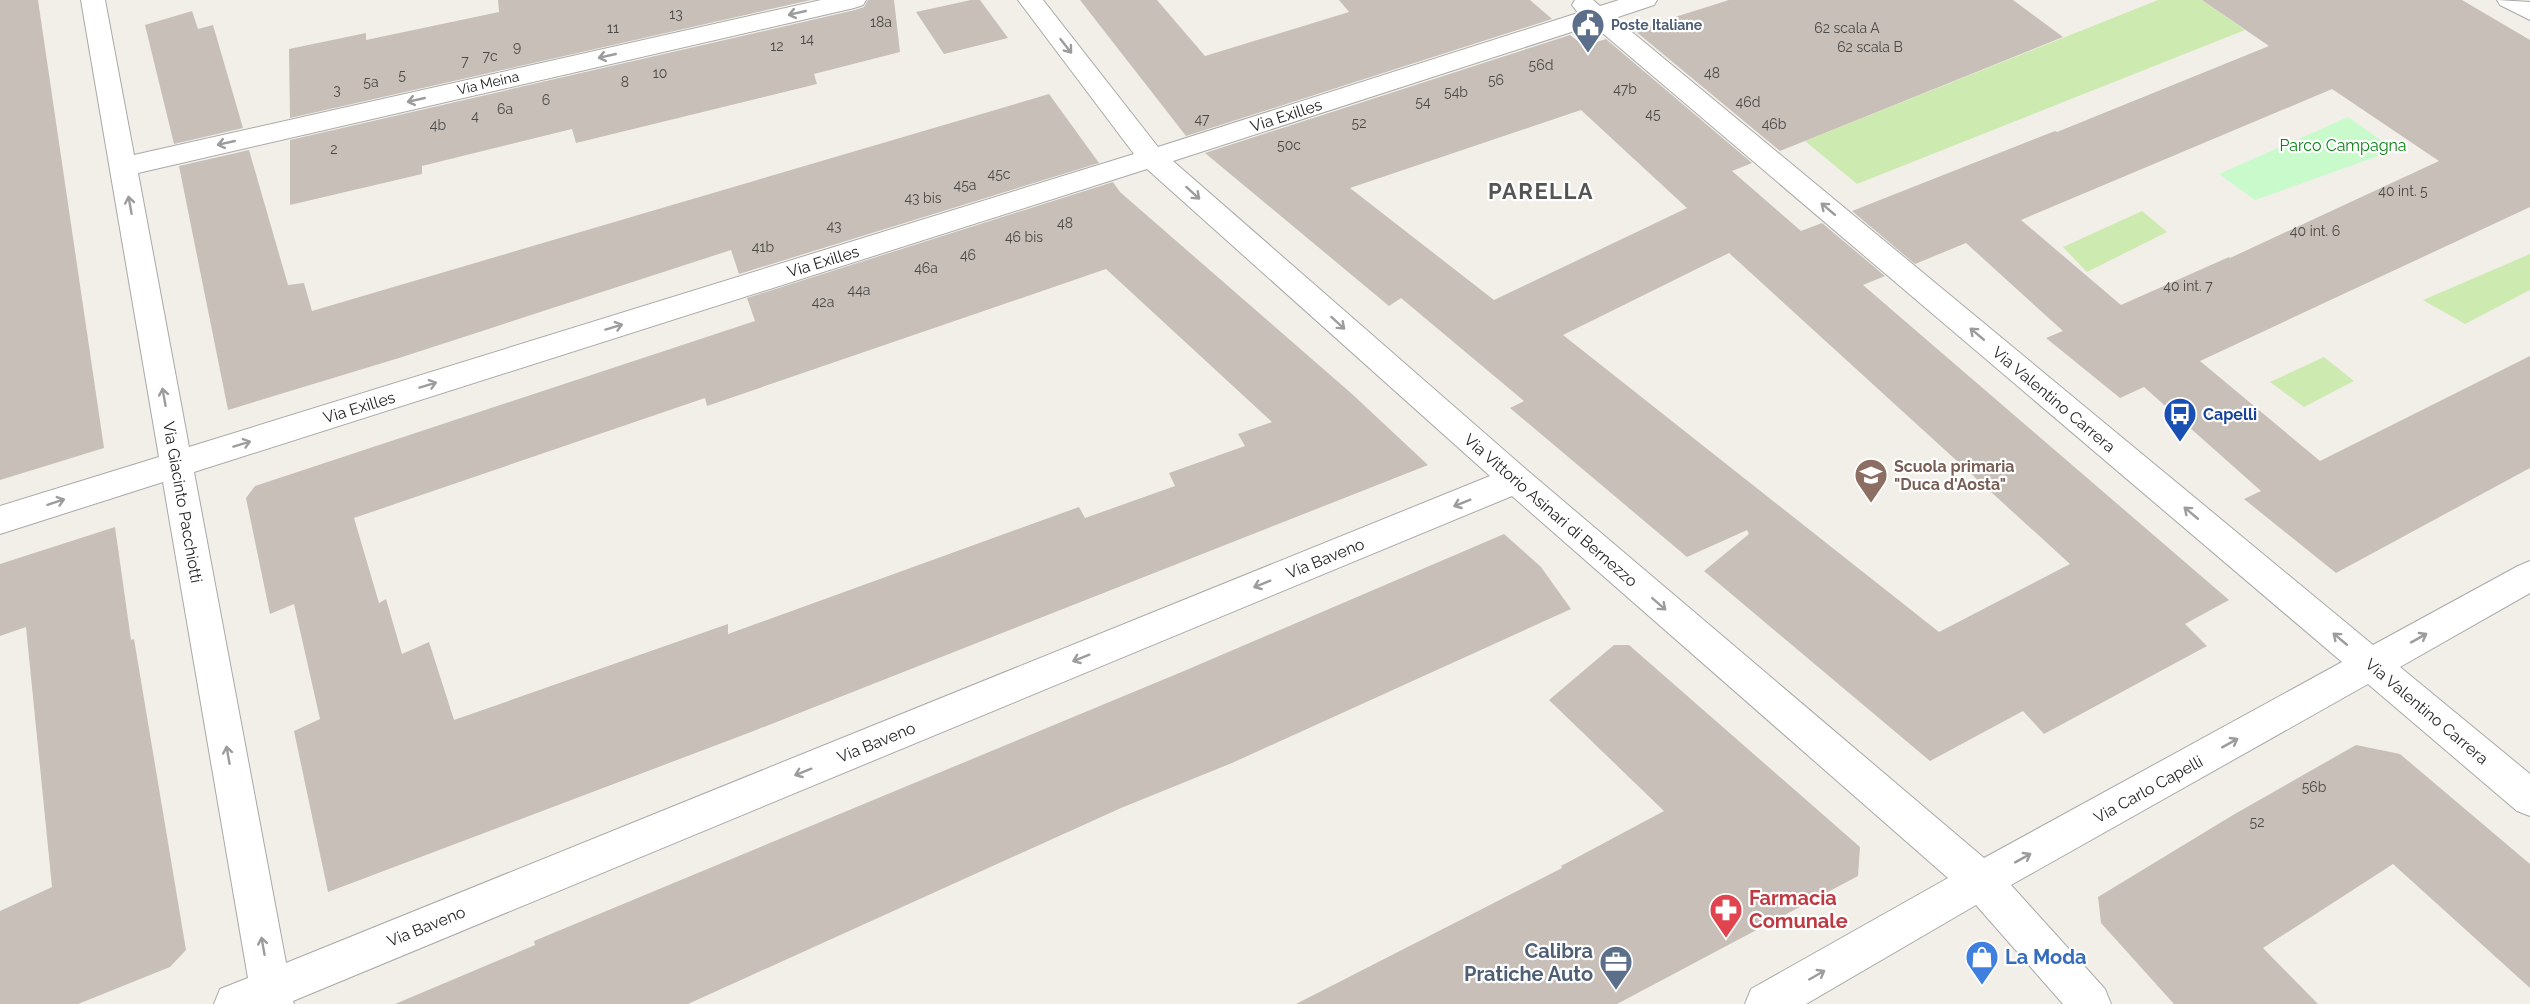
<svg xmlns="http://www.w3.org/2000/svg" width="2530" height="1004" viewBox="0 0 2530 1004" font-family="Raleway,sans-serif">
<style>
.grass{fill:#cdebb0}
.park{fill:#c8facc}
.building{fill:#c7bfb8;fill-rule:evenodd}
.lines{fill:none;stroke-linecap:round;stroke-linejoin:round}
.street-casing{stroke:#a9a9a9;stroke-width:2}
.street{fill:#fff;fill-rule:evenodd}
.oneway{stroke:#9c9c9c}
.labels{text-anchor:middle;stroke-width:4.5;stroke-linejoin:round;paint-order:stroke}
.number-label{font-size:14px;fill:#4b4948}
.far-service-label{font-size:14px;font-weight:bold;fill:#4e5e75;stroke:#fff;text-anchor:start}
.far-street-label{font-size:14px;fill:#222;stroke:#fff}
.street-label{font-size:16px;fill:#222;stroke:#fff}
.park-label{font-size:16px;fill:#0c8416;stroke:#fff}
.transit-label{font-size:16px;font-weight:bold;fill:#164399;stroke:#fff;text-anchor:start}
.education-label{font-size:16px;font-weight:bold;fill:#785e54;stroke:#fff;text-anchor:start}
.near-health-label{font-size:20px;font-weight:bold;fill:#be3a42;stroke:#fff;text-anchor:start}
.near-service-label{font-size:20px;font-weight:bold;fill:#4e5e75;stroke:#fff;text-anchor:end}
.near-shop-label{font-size:20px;font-weight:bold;fill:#366cbe;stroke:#fff;text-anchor:start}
.district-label{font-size:22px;font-weight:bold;letter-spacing:1.5px;fill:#555;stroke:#fff}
</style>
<rect width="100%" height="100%" fill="#f2efe9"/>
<g class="grass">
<polygon points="2158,0 2202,0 2245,30 1857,184 1805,141"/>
<polygon points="2142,211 2167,232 2087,272 2063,247"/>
<polygon points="2530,254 2530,290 2465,324 2423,300"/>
<polygon points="2324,357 2354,381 2304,407 2270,382"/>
</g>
<polygon class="park" points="2348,117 2395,150 2255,200 2219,174"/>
<g class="building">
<polygon points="0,0 38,0 104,448 0,480"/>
<polygon points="498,0 811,0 290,118 289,49 366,33 366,40 499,12"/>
<polygon points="868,0 894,0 900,52 814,74 817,84 576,143 572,129 422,166 422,174 290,205 290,140 855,10 864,7"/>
<polygon points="971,0 980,0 1008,38 944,54 916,12"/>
<polygon points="1080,0 1157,0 1205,56 1349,12 1339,0 1530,0 1552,19 1186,136"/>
<polygon points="1729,0 2013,0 2063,37 1780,151 1634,30"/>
<path d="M 2202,0 L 2462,0 L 2530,40 L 2530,207 L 2200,361 L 2320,461 L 2530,356 L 2530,468 L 2336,573 L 2244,499 L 2261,491 L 2144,387 L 2120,398 L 2046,338 L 2063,331 L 1966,243 L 1915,264 L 1852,211 L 2055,131 L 2057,132 L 2269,46 ZM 2332,89 L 2439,161 L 2230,258 L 2229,257 L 2121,305 L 2021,220 Z"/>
<polygon points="192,11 198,29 213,25 243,128 174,144 145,25"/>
<path d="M 1570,35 L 1584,46 L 1606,39 L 1752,163 L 1732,171 L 1801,231 L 1822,223 L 1885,276 L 1863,285 L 2229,600 L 2185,624 L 2207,646 L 2044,734 L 2023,711 L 1930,761 L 1704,571 L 1749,534 L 1747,530 L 1687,557 L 1510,408 L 1524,401 L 1401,298 L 1389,306 L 1205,153 ZM 1581,110 L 1687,208 L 1494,300 L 1350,188 ZM 1729,253 L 2070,564 L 1939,632 L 1563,335 Z"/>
<polygon points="1049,94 1099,163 739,274 731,250 399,358 228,410 179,166 249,150 288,285 304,283 312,311"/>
<path d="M 1113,182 L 1120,192 L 1352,394 L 1428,465 L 751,732 L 328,892 L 294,731 L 320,719 L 294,604 L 270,614 L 246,498 L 255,486 L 755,321 L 747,298 ZM 1106,269 L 1272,422 L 1238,434 L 1245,446 L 1169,473 L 1175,486 L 1085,518 L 1079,507 L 728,634 L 728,624 L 454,720 L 429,642 L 402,654 L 386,599 L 379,603 L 354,518 L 705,398 L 707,406 Z"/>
<polygon points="115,527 131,640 134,639 186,950 170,967 78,1004 0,1004 0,911 52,887 26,627 0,636 0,564"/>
<polygon points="1504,534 1541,567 1571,609 1232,763 1121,808 688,1004 395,1004 535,945 534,941 1184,671"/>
<polygon points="1614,645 1629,645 1860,847 1858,876 1617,1004 1296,1004 1562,868 1561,866 1664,811 1549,700"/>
<polygon points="2356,745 2400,754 2530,864 2530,988 2393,864 2263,948 2318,1004 2174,1004 2101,923 2098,897 2233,815"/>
</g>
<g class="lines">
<g class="street-casing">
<g id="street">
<path d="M 81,0 L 105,0 L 134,155 L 821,0 L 866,0 L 863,5 L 854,8 L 138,173 L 189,447 L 1134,154 L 1018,0 L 1043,0 L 1158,147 L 1578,13 L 1572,5 L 1575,0 L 1593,0 L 1600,6 L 1619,0 L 1657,0 L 1654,5 L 1615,18 L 2373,645 L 2518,566 L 2530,561 L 2530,593 L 2400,667 L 2530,774 L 2530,816 L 2517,811 L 2368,684 L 2011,885 L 2105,989 L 2111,1004 L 2063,1004 L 1976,905 L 1806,1004 L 1745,1004 L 1751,989 L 1948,878 L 1512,496 L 293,1001 L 294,1004 L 214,1004 L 220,989 L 248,978 L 163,482 L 0,534 L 0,506 L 159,457 ZM 1593,25 L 2342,662 L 1984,858 L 1528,471 L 1173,161 ZM 1147,169 L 1490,476 L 286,963 L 194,472 Z"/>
<polygon points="2497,0 2530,2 2530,20 2500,5"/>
</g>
</g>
<use href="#street" class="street"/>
</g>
<defs><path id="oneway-shaft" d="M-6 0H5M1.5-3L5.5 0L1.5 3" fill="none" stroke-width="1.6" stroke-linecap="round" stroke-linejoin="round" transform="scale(1.5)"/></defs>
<g class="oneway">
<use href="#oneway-shaft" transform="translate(797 13) rotate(167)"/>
<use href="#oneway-shaft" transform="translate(1066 46) rotate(52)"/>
<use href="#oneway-shaft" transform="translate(607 56) rotate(167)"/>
<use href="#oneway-shaft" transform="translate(416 100) rotate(167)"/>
<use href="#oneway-shaft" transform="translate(226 143) rotate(167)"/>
<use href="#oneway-shaft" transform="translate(1193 193) rotate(42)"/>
<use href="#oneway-shaft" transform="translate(130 205) rotate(-100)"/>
<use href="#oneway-shaft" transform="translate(1828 209) rotate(-140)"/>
<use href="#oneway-shaft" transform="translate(1338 323) rotate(42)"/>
<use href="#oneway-shaft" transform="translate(614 327) rotate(-17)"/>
<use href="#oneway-shaft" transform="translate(1977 334) rotate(-140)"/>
<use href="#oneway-shaft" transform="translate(428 385) rotate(-17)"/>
<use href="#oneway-shaft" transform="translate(164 397) rotate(-100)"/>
<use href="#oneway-shaft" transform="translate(242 444) rotate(-17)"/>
<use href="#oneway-shaft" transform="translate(56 502) rotate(-18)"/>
<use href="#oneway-shaft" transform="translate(1462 503) rotate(158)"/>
<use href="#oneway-shaft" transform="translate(2191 513) rotate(-140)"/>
<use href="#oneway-shaft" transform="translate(1262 584) rotate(158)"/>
<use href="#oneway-shaft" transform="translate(1659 604) rotate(41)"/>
<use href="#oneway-shaft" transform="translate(2419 638) rotate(-29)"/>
<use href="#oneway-shaft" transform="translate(2340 639) rotate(-140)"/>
<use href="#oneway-shaft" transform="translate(1081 658) rotate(158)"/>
<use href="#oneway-shaft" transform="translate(2230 743) rotate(-29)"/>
<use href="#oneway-shaft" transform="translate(228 755) rotate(-100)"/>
<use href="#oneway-shaft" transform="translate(803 772) rotate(158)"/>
<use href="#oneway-shaft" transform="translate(2023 858) rotate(-29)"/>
<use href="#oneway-shaft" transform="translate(263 946) rotate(-100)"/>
<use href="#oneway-shaft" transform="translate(1817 975) rotate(-30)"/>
</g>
<defs>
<g id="civic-pin" transform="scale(1.725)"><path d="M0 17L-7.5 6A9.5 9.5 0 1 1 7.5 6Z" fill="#5c6f8a" stroke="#fff"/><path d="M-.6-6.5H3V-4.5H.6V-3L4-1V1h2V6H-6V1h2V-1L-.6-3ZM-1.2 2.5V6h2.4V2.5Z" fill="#fff"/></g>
<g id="bus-pin" transform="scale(1.725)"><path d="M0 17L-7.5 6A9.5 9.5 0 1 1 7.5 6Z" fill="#1a4fb4" stroke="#fff"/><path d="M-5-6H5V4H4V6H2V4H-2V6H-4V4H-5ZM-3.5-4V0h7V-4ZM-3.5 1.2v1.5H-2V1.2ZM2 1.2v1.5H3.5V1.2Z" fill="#fff"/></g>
<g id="school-pin" transform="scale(1.725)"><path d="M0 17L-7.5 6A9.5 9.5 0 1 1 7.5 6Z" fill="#8d6e63" stroke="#fff"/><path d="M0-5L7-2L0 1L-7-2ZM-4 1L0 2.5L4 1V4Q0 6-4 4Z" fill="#fff"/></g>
<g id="pharmacy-pin" transform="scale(1.725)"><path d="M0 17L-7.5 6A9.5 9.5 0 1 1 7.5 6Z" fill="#e0444e" stroke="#fff"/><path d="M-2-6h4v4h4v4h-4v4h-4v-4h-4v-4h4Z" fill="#fff"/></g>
<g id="shop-pin" transform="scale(1.725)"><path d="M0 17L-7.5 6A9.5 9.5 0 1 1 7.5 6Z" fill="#3f7fe0" stroke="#fff"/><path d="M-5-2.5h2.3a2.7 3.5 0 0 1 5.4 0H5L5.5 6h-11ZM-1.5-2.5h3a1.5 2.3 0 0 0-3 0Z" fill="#fff"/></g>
<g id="office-pin" transform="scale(1.725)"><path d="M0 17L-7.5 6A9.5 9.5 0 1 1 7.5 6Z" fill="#5c6f8a" stroke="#fff"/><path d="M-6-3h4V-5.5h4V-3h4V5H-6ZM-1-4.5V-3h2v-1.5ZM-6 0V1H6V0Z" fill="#fff"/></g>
</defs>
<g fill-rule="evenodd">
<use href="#civic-pin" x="1588" y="25"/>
<use href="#bus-pin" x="2180" y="414"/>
<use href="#school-pin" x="1871" y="475"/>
<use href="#pharmacy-pin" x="1726" y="910"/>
<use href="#shop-pin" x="1982" y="957"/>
<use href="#office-pin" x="1616" y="962"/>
</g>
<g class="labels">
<g class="number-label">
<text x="676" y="19">13</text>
<text x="881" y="27">18a</text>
<text x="613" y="33">11</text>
<text x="1847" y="33">62 scala A</text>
<text x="807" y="44">14</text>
<text x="777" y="51">12</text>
<text x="517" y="52">9</text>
<text x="1870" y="52">62 scala B</text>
<text x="490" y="61">7c</text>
<text x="465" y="66">7</text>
<text x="1541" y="70">56d</text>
<text x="660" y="78">10</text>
<text x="1712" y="78">48</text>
<text x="402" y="80">5</text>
<text x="1496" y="85">56</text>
<text x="371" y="87">5a</text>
<text x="625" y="87">8</text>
<text x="1625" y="94">47b</text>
<text x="337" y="95">3</text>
<text x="1456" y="97">54b</text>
<text x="546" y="105">6</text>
<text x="1423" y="107">54</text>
<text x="1748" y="107">46d</text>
<text x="505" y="114">6a</text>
<text x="1653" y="119">45</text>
<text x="475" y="121">4</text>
<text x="1202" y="124">47</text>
<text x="1359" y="128">52</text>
<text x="1774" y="129">46b</text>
<text x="438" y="130">4b</text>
<text x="1289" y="150">50c</text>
<text x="334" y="154">2</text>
<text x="999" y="179">45c</text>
<text x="965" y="190">45a</text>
<text x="2403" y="196">40 int. 5</text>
<text x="923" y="203">43 bis</text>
<text x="1065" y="228">48</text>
<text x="834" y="231">43</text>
<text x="2315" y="236">40 int. 6</text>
<text x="1024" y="242">46 bis</text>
<text x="763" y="252">41b</text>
<text x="968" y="260">46</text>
<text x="926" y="273">46a</text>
<text x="2188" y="291">40 int. 7</text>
<text x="859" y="295">44a</text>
<text x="823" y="307">42a</text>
<text x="2314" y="792">56b</text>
<text x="2257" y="827">52</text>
</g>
<g class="far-service-label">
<text x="1611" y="30">Poste Italiane</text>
</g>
<g class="far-street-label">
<text transform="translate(488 83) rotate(-13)" y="5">Via Meina</text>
</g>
<g class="street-label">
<text transform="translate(1286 115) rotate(-18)" y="6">Via Exilles</text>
<text transform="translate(823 261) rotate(-17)" y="6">Via Exilles</text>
<text transform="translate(2054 399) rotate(40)" y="6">Via Valentino Carrera</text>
<text transform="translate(359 407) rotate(-17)" y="6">Via Exilles</text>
<text transform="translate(183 502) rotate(80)" y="6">Via Giacinto Pacchiotti</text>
<text transform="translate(1551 510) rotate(41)" y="6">Via Vittorio Asinari di Bernezzo</text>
<text transform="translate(1325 558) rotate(-22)" y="6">Via Baveno</text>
<text transform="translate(2427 711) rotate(40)" y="6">Via Valentino Carrera</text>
<text transform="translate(876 742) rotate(-22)" y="6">Via Baveno</text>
<text transform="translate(2148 789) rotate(-29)" y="6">Via Carlo Capelli</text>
<text transform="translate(426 926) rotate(-22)" y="6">Via Baveno</text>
</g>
<g class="park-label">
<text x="2343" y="151">Parco Campagna</text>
</g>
<g class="transit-label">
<text x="2203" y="420">Capelli</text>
</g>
<g class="education-label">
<text x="1894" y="472">Scuola primaria<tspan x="1894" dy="18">"Duca d'Aosta"</tspan></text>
</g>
<g class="near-health-label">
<text x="1749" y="905">Farmacia<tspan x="1749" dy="23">Comunale</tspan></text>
</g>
<g class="near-service-label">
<text x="1593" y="958">Calibra<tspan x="1593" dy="23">Pratiche Auto</tspan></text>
</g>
<g class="near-shop-label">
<text x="2005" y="964">La Moda</text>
</g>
<g class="district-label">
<text x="1541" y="199">PARELLA</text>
</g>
</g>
</svg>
